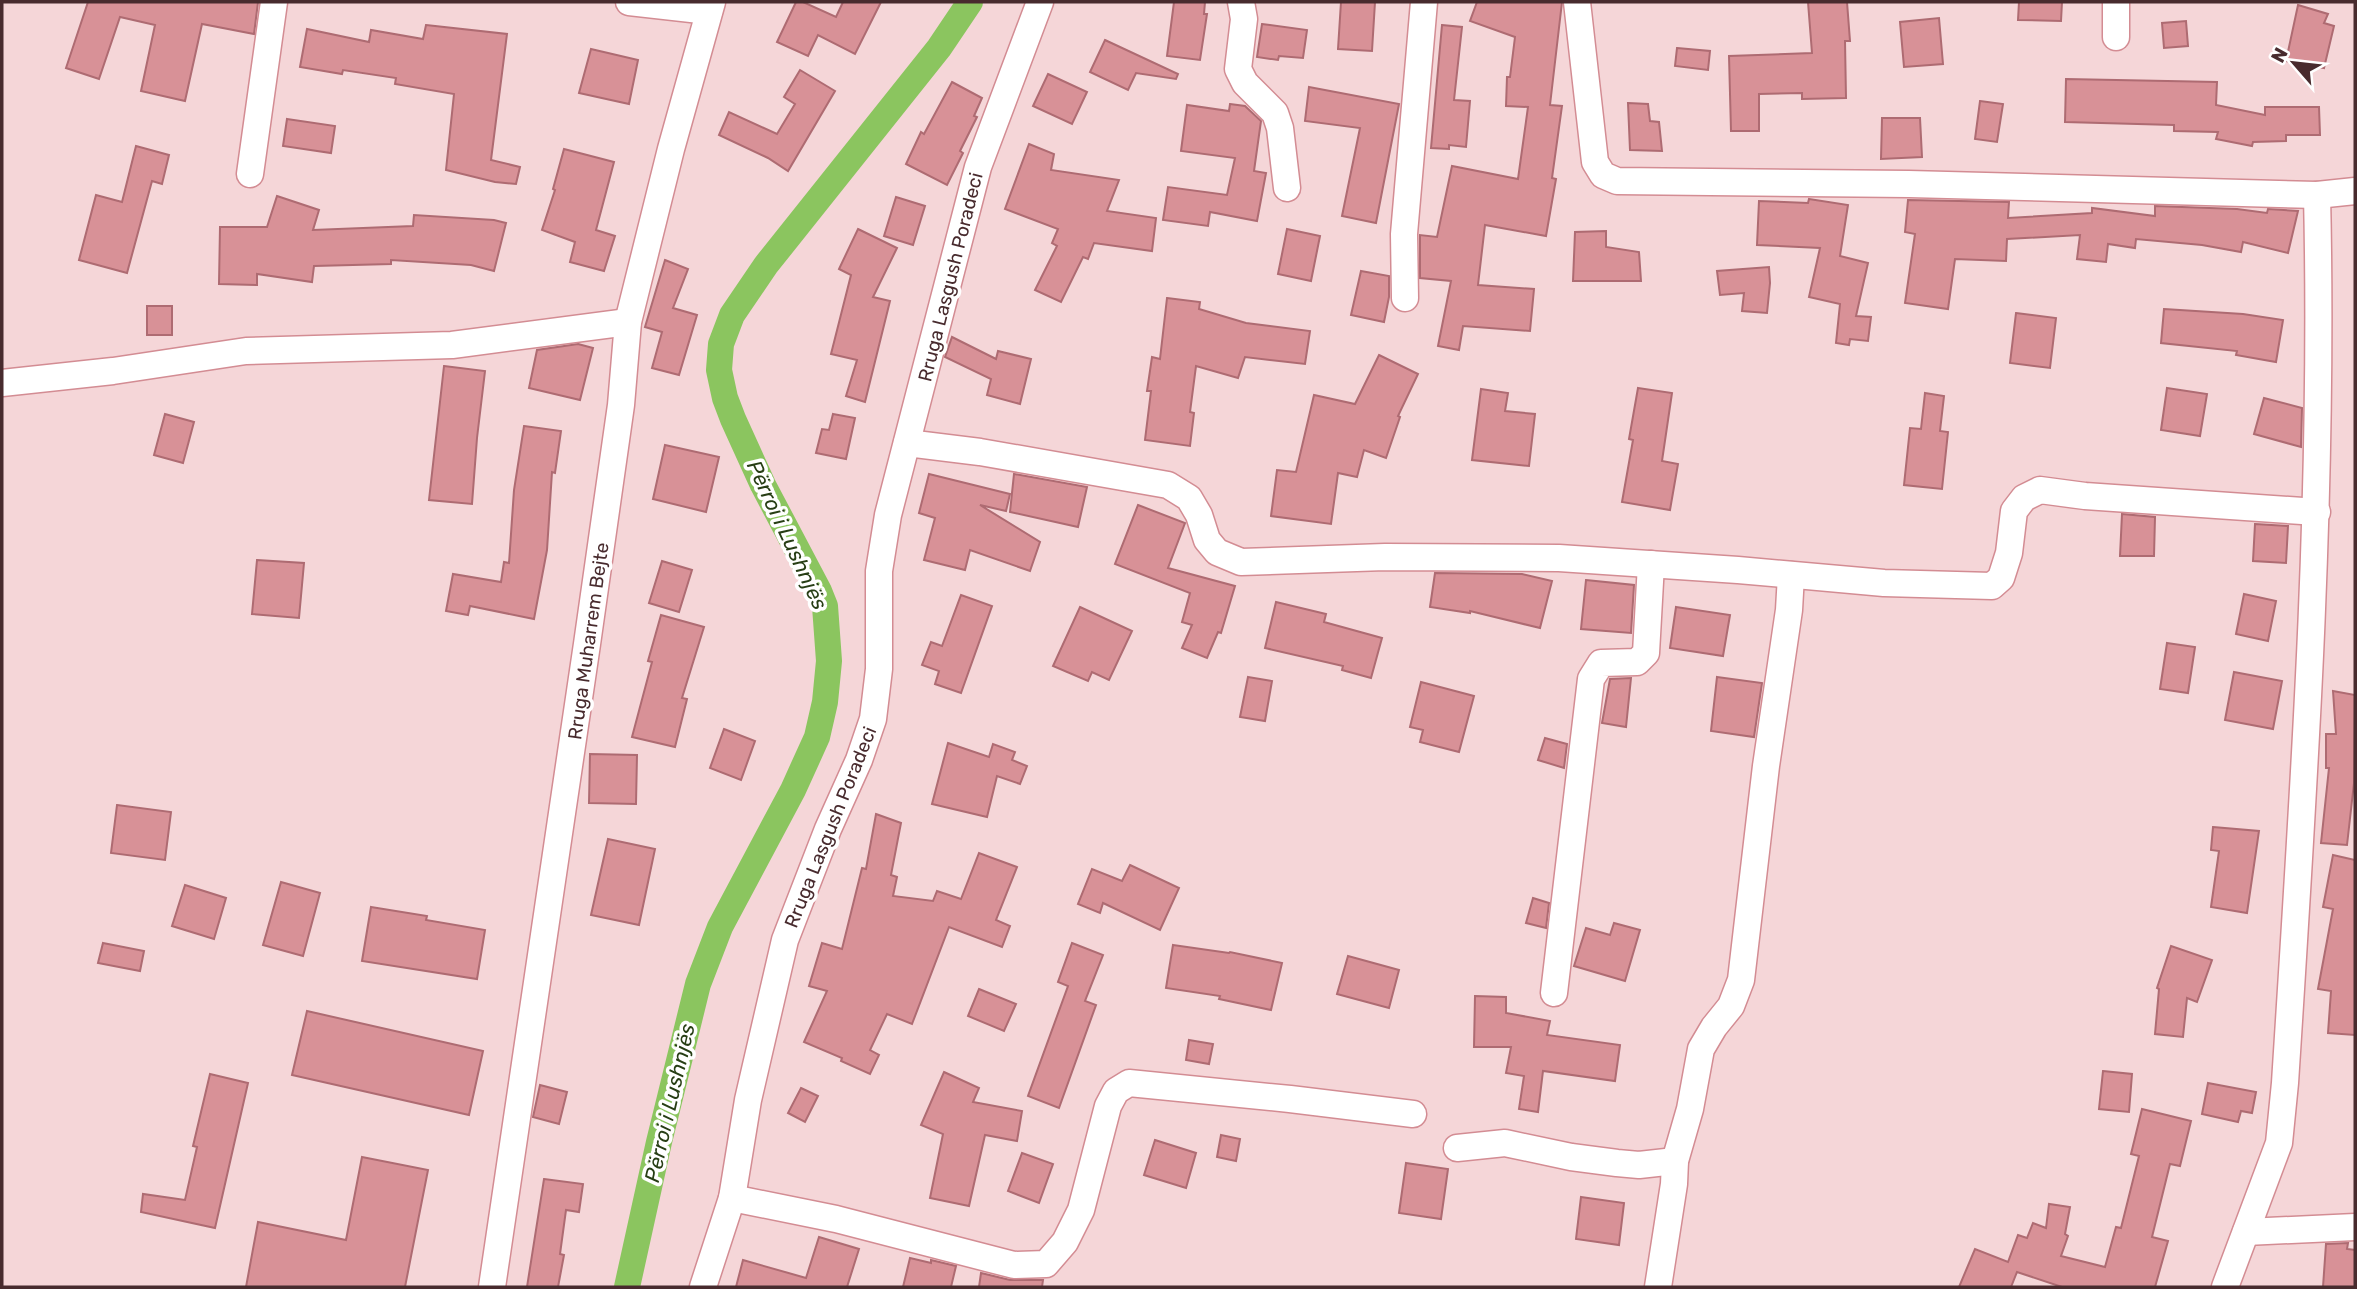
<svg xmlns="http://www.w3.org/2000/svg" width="2357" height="1289" viewBox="0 0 2357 1289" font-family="Rubik,sans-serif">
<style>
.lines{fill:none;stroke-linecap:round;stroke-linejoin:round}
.canal{stroke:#8bc55f;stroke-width:26}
.building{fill:#d89197;stroke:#ae6b72;stroke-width:2}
.minor-casing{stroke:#d38c93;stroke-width:29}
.minor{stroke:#fff;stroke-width:26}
.labels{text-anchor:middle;stroke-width:7;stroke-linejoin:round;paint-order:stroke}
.street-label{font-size:19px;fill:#482b2e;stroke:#fff}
.water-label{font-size:21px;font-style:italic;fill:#273e15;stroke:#fff}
</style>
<rect width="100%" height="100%" fill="#f5d6d8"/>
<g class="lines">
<polyline class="canal" points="627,1287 659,1142 698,984 720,927 793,790 817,737 825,702 829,661 825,606 819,591 763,485 733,419 725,398 719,370 721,344 732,315 766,265 939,48 970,2"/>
</g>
<g class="building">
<polygon points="88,2 258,2 254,34 202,24 185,101 141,91 155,25 120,17 99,79 66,68"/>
<polygon points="796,2 803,2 836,17 843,2 881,2 855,54 818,35 808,56 777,42"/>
<polygon points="1174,2 1205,2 1204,14 1207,14 1200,60 1167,56"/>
<polygon points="1341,2 1375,2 1372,51 1338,49"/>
<polygon points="1477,2 1562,2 1550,105 1562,106 1552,178 1556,179 1546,236 1485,225 1478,285 1534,289 1530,331 1463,326 1459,350 1438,346 1451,281 1420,278 1420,235 1437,237 1452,166 1518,179 1528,107 1506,106 1507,77 1510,77 1515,37 1470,21"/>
<polygon points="1808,2 1847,2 1850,41 1845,41 1846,98 1802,99 1802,93 1759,94 1759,131 1731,131 1729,56 1812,53"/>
<polygon points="2019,2 2062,2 2061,21 2018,20"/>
<polygon points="2298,5 2328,14 2324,23 2334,26 2324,68 2286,61"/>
<polygon points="1939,18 1943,64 1904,67 1900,22"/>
<polygon points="2186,21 2188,46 2164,48 2162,23"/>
<polygon points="1262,24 1307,30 1303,58 1279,56 1278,60 1257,57"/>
<polygon points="426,25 507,34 491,160 520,167 516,184 495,182 446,170 454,94 395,84 396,78 343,70 342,74 300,67 307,29 369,42 371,30 423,39"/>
<polygon points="1442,25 1462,27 1454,100 1470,101 1466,147 1449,145 1449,149 1431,148"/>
<polygon points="1105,40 1178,74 1176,79 1136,73 1128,90 1090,72"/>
<polygon points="1677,48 1710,51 1708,70 1675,66"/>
<polygon points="591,49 638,60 629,104 579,93"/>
<polygon points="800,70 835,91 788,171 768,158 719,135 729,112 777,134 795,104 784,97"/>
<polygon points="1048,74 1087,92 1072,124 1033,106"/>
<polygon points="2066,79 2217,82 2216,105 2265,115 2265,107 2319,107 2320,135 2286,135 2286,141 2253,142 2252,146 2216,139 2218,132 2174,131 2174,125 2065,122"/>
<polygon points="952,82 982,98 974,116 977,117 960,151 963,153 947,185 906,164 921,132 924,134"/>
<polygon points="1309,87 1399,104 1376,223 1342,216 1360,128 1305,121"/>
<polygon points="1980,101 2003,104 1997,142 1975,139"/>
<polygon points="1628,103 1648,104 1650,121 1659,122 1662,151 1630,150"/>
<polygon points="1230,104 1245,106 1261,121 1254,171 1266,173 1257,221 1210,212 1208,226 1163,220 1168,187 1227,195 1235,158 1181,151 1187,105 1229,111"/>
<polygon points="1882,118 1920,118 1922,157 1881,159"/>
<polygon points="287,119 335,126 331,153 283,146"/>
<polygon points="1029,144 1054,154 1051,170 1119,180 1107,211 1156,218 1152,251 1094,243 1088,259 1083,257 1061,302 1035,290 1057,246 1052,243 1058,229 1005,209"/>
<polygon points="136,146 169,155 162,184 152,181 127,273 79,260 96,195 122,202"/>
<polygon points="564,149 614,162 596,230 615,236 604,271 570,262 575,242 542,230 555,190 553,189"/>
<polygon points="277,196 319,210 313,230 413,226 414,215 494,220 506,223 494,271 471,265 391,260 391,264 314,266 312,282 257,274 257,285 219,284 220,227 267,227"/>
<polygon points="896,197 925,206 913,245 884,236"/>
<polygon points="1809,199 1848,205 1840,256 1868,263 1856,316 1871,317 1868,341 1850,339 1849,345 1836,343 1840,304 1809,297 1820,248 1757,245 1759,201 1808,203"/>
<polygon points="1908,200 2009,202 2008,218 2092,213 2092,208 2155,216 2155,206 2237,209 2267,213 2268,209 2298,211 2288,253 2243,242 2241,252 2202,245 2136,239 2135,248 2108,244 2106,262 2077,259 2080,235 2007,239 2006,261 1955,259 1948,309 1905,303 1915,234 1905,232"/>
<polygon points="858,229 897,248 873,297 890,301 865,402 846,396 857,360 831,354 851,275 839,269"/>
<polygon points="1287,229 1320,236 1311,281 1278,274"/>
<polygon points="1606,231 1606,247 1639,252 1641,281 1573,281 1575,232"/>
<polygon points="665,260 688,269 673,308 697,315 679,375 652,368 662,332 645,327"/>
<polygon points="1769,267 1770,283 1767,313 1742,311 1744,293 1720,295 1717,271"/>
<polygon points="1361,271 1389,276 1389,297 1384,322 1351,315"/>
<polygon points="1167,298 1200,302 1199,309 1246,323 1310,331 1305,364 1245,357 1238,378 1196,366 1190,412 1194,413 1190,446 1145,440 1151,391 1147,391 1152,357 1160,359"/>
<rect x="147" y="306" width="25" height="29"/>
<polygon points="2164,309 2243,314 2283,320 2276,362 2236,355 2237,351 2161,343"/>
<polygon points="2016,313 2056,318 2050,368 2010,363"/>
<polygon points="952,337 996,359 998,351 1031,359 1020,404 987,395 991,379 945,357"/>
<polygon points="578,344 593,348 580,400 529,388 537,350"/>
<polygon points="1379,355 1418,374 1398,416 1400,417 1386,458 1364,450 1357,477 1338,473 1331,524 1271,516 1277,470 1296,472 1314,395 1355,404"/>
<polygon points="444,366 485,371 477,438 472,504 429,500"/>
<polygon points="1638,388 1672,393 1662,461 1678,464 1670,510 1622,502 1633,440 1629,439"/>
<polygon points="2167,388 2207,394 2200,436 2161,430"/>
<polygon points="1481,389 1508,393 1505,411 1535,414 1529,466 1472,460"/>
<polygon points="1925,393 1944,396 1940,431 1948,432 1942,489 1904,485 1910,428 1921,429"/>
<polygon points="2264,398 2302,408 2301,447 2254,434"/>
<polygon points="165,414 194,422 183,463 154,455"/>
<polygon points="833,414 855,418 846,459 816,453 822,429 829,430"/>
<polygon points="524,426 561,431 555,473 552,472 547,550 534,619 470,606 468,615 446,611 453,574 501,582 504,562 509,563 514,490"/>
<polygon points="665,445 719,457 706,512 653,499"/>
<polygon points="929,474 1010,494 1006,511 980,505 1040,542 1030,571 970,550 965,570 924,560 935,518 919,513"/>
<polygon points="1014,474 1087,487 1078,527 1010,512"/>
<polygon points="1138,505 1185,523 1168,568 1235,586 1221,633 1218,632 1207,658 1182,648 1192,625 1182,622 1190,593 1115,564"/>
<polygon points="2122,514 2155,517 2154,556 2120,556"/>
<polygon points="2255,524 2288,526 2286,563 2253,561"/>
<polygon points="257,560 304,563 299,618 252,614"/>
<polygon points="662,561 692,570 679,612 649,603"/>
<polygon points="1435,573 1522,574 1552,581 1540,628 1470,611 1470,613 1430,607"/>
<polygon points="1586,580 1634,585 1631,633 1581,629"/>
<polygon points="2244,594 2276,601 2268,641 2236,634"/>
<polygon points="961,595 992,606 961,693 935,684 939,671 922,665 931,642 942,646"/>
<polygon points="1276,602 1326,614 1324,622 1382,638 1371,678 1342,670 1343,666 1265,648"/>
<polygon points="1080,607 1132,631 1109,680 1092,672 1088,681 1053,666"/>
<polygon points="1676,607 1730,615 1723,656 1670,648"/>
<polygon points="661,615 704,627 682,698 687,699 675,747 632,737 652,662 648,661"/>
<polygon points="2167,643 2195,647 2188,693 2160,689"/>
<polygon points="2234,672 2282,681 2273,729 2225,720"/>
<polygon points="1248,677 1272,681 1265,721 1240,717"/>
<polygon points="1717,677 1762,683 1754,737 1711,731"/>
<polygon points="1631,678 1626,727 1602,723 1610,679"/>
<polygon points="1421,682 1474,696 1459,752 1420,742 1423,730 1410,727"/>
<polygon points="2333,691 2355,695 2354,783 2347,845 2321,843 2329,768 2326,768 2326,734 2336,734"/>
<polygon points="724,729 755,741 741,780 710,768"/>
<polygon points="1545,738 1567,744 1564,768 1538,760"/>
<polygon points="948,743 989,757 993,744 1015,752 1012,760 1027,766 1020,784 997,776 987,817 932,804"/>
<polygon points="590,754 637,755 636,804 589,803"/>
<polygon points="117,805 171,812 165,860 111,853"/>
<polygon points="876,814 901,823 891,875 897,877 893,896 933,901 937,891 961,899 979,853 1017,867 996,920 1010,926 1002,947 949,927 912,1024 887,1014 870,1050 879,1055 870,1074 841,1061 842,1058 804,1042 827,991 809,986 822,943 842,949 862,868 866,869"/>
<polygon points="2213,827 2259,831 2247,913 2211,907 2219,851 2211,850"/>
<polygon points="608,839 655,849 639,925 591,915"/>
<polygon points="2333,855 2355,860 2355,1035 2328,1033 2331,991 2318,989 2333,909 2323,907"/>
<polygon points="1130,865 1179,888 1160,930 1103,903 1100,913 1078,904 1092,869 1122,881"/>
<polygon points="281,882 320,893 303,956 263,945"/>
<polygon points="185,885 226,898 214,939 172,926"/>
<polygon points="1533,898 1549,903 1546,928 1526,923"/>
<polygon points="371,907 427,916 426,920 485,930 477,979 362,961"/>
<polygon points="1614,923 1640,930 1625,981 1574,966 1586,928 1610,935"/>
<polygon points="103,943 144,951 140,971 98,963"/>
<polygon points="1072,943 1103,955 1085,1001 1096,1005 1059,1108 1028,1096 1068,986 1058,982"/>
<polygon points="1173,945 1229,953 1230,952 1282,963 1271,1010 1219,999 1220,996 1166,988"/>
<polygon points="2171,946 2212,960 2197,1002 2187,998 2183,1037 2155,1034 2159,989 2157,988"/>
<polygon points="1348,956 1399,970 1389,1008 1337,994"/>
<polygon points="979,989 1016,1004 1004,1031 968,1016"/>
<polygon points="1475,996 1506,997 1506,1013 1550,1021 1547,1035 1620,1045 1615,1081 1543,1071 1538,1112 1519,1109 1524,1076 1506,1073 1511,1047 1474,1047"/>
<polygon points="307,1011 483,1051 469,1115 292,1075"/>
<polygon points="1189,1040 1213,1044 1209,1064 1186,1060"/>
<polygon points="2103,1071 2132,1074 2129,1112 2099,1109"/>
<polygon points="944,1072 979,1088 973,1102 1022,1111 1017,1141 985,1135 969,1206 930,1198 943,1134 921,1125"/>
<polygon points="210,1074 248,1083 215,1228 141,1212 143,1194 185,1200 197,1147 193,1146"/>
<polygon points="2208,1083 2256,1092 2252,1113 2241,1111 2238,1122 2202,1114"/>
<polygon points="540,1085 567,1092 559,1124 533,1117"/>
<polygon points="801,1088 818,1096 805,1122 788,1113"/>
<polygon points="2142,1109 2191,1121 2180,1166 2170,1164 2152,1237 2168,1241 2155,1287 2062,1287 2017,1272 2011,1287 1959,1287 1975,1249 2008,1262 2018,1235 2027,1238 2033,1223 2046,1228 2049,1204 2070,1207 2065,1234 2068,1236 2061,1256 2105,1267 2116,1227 2121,1228 2139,1156 2131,1154"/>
<polygon points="1221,1135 1240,1139 1236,1161 1217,1157"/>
<polygon points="1155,1140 1196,1153 1186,1188 1144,1175"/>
<polygon points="1022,1153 1053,1164 1039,1203 1008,1191"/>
<polygon points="362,1157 428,1170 405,1287 246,1287 258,1222 346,1240"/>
<polygon points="1406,1163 1448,1169 1441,1219 1399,1213"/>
<polygon points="544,1179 583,1184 579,1212 566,1210 560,1254 564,1255 558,1287 527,1287"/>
<polygon points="1581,1197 1624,1203 1619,1245 1576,1239"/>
<polygon points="819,1237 859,1249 847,1287 736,1287 743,1260 806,1278"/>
<polygon points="2348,1243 2347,1249 2355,1250 2355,1287 2323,1287 2326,1244"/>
<polygon points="910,1258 931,1263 931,1260 956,1266 951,1287 903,1287"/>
<polygon points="981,1273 1010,1280 1043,1280 1042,1287 979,1287"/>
</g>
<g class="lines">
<g class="minor-casing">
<g id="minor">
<polyline points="629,2 709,11"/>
<polyline points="1241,2 1244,19 1238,69 1245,83 1275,113 1280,128 1287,188"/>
<polyline points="1577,2 1595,162 1603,175 1617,181 1909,184 2317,195 2355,191"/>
<polyline points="2116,37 2116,2"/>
<polyline points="250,174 274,2"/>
<polyline points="1405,298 1404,234 1424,2"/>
<polyline points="2,383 113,371 246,351 452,345 628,322"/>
<polyline points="907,443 980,452 1168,485 1189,498 1199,515 1207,540 1217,552 1241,562 1385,557 1559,558 1738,570 1884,583 1992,586 2001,578 2009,553 2014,511 2024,498 2040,490 2085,496 2317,512"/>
<polyline points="1554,993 1591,679 1601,663 1637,662 1646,653 1651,564"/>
<polyline points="1457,1148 1505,1143 1571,1157 1617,1163 1639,1165 1675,1161"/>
<polyline points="732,1198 836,1219 1014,1265 1046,1264 1065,1242 1081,1210 1108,1106 1116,1091 1129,1083 1290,1099 1413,1114"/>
<polyline points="2246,1232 2355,1227"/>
<polyline points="492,1287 587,644 621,405 628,322 671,149 712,2"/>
<polyline points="703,1287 732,1198 748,1100 785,940 828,829 859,760 873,719 879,669 879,571 888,515 978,167 1040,2"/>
<polyline points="1658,1287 1674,1184 1675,1161 1690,1109 1701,1049 1714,1027 1731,1006 1741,980 1766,766 1789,610 1791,575"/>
<path d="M 2225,1287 L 2279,1143 L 2285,1083 C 2304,786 2324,492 2317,195"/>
</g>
</g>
<use href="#minor" class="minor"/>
</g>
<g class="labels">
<g class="street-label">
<text transform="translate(950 277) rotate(-76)" y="7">Rruga Lasgush Poradeci</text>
<text transform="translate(588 641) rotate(-82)" y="7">Rruga Muharrem Bejte</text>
<text transform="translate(830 827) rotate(-68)" y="7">Rruga Lasgush Poradeci</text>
</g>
<g class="water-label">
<text transform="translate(787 535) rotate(65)" y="7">Përroi i Lushnjës</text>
<text transform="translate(670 1103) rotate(-77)" y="7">Përroi i Lushnjës</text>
</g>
</g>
<rect width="2357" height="1289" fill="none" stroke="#482b2e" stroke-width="7"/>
<g transform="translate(2294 63) rotate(298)" stroke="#ffffff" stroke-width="5" paint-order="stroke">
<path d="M0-5L12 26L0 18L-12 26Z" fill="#482b2e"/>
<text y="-10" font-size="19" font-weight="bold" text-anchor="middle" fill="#482b2e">N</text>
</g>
</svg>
